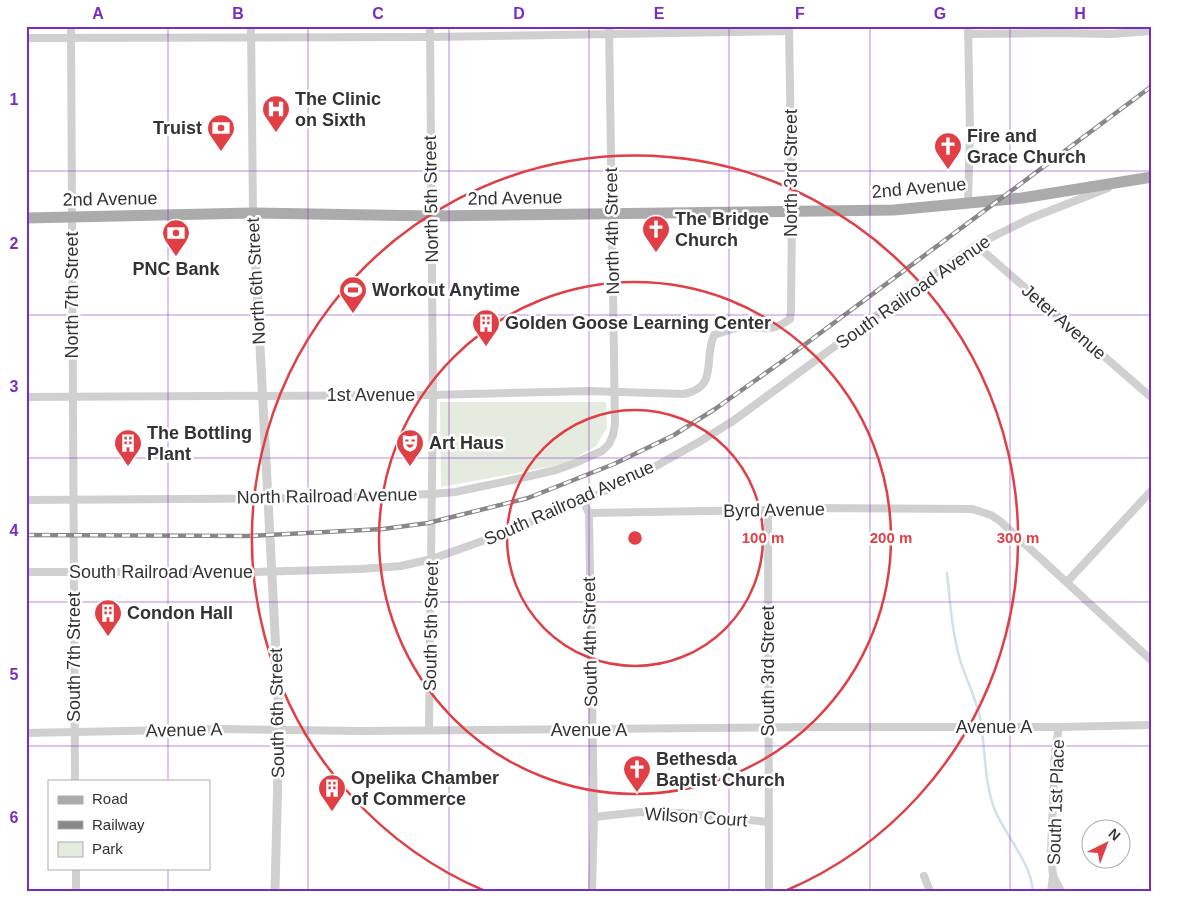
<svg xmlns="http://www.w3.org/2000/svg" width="1178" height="917" viewBox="0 0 1178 917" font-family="Arial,sans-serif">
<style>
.green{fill:#e5ebdf}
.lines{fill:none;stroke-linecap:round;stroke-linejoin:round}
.stream{stroke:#d0e0ed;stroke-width:2.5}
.minor{stroke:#d0d0d0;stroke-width:8}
.tertiary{stroke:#d0d0d0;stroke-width:9}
.primary{stroke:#ababab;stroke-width:11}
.rail-casing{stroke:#888;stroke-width:4.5}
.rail{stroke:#fff;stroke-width:2.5;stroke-dasharray:8;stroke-linecap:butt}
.grid{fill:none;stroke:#7b2cbf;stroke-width:1;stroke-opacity:0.55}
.ring{fill:none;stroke:#e03f45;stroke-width:2.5}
.labels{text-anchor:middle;stroke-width:5;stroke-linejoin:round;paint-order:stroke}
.poi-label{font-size:18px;font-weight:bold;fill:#333;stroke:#fff;text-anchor:start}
.street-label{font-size:18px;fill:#333;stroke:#fff}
.centre{fill:#e03f45;stroke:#fff;stroke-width:2.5}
.ring-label{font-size:15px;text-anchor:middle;font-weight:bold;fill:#e03f45;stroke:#fff;stroke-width:5;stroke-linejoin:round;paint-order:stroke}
.neatline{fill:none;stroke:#7b2cbf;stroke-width:2}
.grid-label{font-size:16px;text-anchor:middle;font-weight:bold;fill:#7b2cbf}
</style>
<rect width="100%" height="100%" fill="#fff"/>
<polygon class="green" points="440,402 606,402 607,428 596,446 565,464 441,487"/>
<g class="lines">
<path class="stream" d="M 947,573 C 950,602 952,631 960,660 C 966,678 974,695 979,713 C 986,745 983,777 994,808 C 1005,836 1030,860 1033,891"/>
<g class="minor">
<polyline points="71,26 75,781"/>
<polyline points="251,26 253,213"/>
<polyline points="969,34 1062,33 1111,34 1152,31"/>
<polyline points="26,38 430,37 789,31"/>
<polyline points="968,202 970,129 968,26"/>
<polyline points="976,245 1152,398"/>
<path d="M 26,397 L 433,395 L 588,391 L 684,394 C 719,387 703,360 714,335 C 720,333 734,328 740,327 C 762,326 770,334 790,319 L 791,310 L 792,212 L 789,26"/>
<polyline points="26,500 317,498 433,494 455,492 517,479 556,470 575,463 602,451 609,444 613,435 615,424 609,26"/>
<polyline points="583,501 589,513 594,817 592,891"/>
<polyline points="768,510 769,891"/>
<polyline points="589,513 768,510 810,508 972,509 991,515 1000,521 1152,661"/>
<polyline points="26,572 252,572 361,569 401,566 432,559 488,539 583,501 647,471 699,442 733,421 895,302 976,245 1031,218 1108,188"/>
<polyline points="1067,582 1152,490"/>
<polyline points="1059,727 1055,751 1051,852 1053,876 1061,891"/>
<polyline points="429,729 433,395 430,26"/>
<polyline points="26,733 220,729 359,731 810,727 1059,727 1152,725"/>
<polyline points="594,817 640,812 680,813 768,822"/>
<polyline points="76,868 76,891"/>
<polyline points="924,876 930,891"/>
<polyline points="1051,891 1053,876"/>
</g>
<polyline class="tertiary" points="253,213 278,691 279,731 275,891"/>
<polyline class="primary" points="26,218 253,213 432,216 894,210 1022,198 1152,177"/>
<g class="rail-casing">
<polyline id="rail" points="26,535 247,536 383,529 428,523 528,498 614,464 674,435 715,409 784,360 1152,86"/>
</g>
<use href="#rail" class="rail"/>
</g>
<path class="grid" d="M 168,26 L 168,781M 308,26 L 308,891M 449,26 L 449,891M 589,26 L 589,891M 729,26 L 729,891M 870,26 L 870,891M 1010,26 L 1010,891M 26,171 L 1152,171M 26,315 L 1152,315M 26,458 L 1152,458M 26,602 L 1152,602M 26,746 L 1152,746M 168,868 L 168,891"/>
<g class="ring">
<circle cx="635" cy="538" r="128"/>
<circle cx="635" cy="538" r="256"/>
<path d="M485 891A383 383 0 1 1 785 891"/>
</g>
<defs>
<g id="hospital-pin" transform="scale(1.4375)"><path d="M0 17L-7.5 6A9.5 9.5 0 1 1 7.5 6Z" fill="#e03f45" stroke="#fff"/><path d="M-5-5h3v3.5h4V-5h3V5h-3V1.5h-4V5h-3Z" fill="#fff"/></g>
<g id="bank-pin" transform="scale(1.4375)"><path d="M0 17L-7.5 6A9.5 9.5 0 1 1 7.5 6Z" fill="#e03f45" stroke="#fff"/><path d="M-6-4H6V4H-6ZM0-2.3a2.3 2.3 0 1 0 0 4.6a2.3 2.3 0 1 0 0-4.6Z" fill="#fff"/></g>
<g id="church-pin" transform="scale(1.4375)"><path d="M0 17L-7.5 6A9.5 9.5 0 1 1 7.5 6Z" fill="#e03f45" stroke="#fff"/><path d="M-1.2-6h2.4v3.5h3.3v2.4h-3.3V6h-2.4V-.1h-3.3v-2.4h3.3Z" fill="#fff"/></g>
<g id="stadium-pin" transform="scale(1.4375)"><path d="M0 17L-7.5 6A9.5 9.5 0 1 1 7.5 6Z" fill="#e03f45" stroke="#fff"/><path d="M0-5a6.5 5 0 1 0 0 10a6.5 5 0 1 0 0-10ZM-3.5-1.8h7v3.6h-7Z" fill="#fff"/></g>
<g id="building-pin" transform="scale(1.4375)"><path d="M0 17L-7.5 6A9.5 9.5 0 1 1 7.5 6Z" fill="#e03f45" stroke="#fff"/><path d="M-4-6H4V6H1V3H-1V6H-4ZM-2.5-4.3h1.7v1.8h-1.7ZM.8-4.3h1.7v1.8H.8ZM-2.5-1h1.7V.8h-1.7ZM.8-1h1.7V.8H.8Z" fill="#fff"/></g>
<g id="theatre-pin" transform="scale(1.4375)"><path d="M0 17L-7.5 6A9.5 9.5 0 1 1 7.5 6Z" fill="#e03f45" stroke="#fff"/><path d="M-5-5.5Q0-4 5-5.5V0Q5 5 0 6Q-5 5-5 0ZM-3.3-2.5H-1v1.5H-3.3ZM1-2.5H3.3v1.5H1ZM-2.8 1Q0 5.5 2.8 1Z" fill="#fff"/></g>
</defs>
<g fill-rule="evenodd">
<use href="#hospital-pin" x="276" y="109"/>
<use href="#bank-pin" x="221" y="128"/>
<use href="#church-pin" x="948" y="146"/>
<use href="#church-pin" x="656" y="229"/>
<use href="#bank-pin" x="176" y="233"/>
<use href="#stadium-pin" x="353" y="290"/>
<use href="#building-pin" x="486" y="323"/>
<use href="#building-pin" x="128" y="443"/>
<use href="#theatre-pin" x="410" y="443"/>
<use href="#building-pin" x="108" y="613"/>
<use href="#church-pin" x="637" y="769"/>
<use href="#building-pin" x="332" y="788"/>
</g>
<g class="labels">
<g class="poi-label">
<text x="295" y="105">The Clinic<tspan x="295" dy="21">on Sixth</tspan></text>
<text x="202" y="134" text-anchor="end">Truist</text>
<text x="967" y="142">Fire and<tspan x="967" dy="21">Grace Church</tspan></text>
<text x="675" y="225">The Bridge<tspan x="675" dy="21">Church</tspan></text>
<text x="176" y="275" text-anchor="middle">PNC Bank</text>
<text x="372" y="296">Workout Anytime</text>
<text x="505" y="329">Golden Goose Learning Center</text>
<text x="147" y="439">The Bottling<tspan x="147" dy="21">Plant</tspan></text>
<text x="429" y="449">Art Haus</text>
<text x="127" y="619">Condon Hall</text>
<text x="656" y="765">Bethesda<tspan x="656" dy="21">Baptist Church</tspan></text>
<text x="351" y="784">Opelika Chamber<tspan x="351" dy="21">of Commerce</tspan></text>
</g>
<g class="street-label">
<text transform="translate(791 173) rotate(-90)" y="6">North 3rd Street</text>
<text transform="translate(919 188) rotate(-5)" y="6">2nd Avenue</text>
<text transform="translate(515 198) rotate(-1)" y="6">2nd Avenue</text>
<text transform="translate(110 199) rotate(-1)" y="6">2nd Avenue</text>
<text transform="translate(431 199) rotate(-91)" y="6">North 5th Street</text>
<text transform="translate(612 231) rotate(-91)" y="6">North 4th Street</text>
<text transform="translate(256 281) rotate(-93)" y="6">North 6th Street</text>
<text transform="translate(913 292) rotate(-35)" y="6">South Railroad Avenue</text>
<text transform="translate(72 295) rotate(-90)" y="6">North 7th Street</text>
<text transform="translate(1064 322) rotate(41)" y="6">Jeter Avenue</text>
<text x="371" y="401">1st Avenue</text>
<text transform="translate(327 496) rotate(-1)" y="6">North Railroad Avenue</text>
<text transform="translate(569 503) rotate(-24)" y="6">South Railroad Avenue</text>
<text transform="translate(774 510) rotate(-1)" y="6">Byrd Avenue</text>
<text x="161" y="578">South Railroad Avenue</text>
<text transform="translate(431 626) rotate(-89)" y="6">South 5th Street</text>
<text transform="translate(590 642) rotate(-91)" y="6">South 4th Street</text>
<text transform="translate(74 657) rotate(-90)" y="6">South 7th Street</text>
<text transform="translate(768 671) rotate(-90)" y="6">South 3rd Street</text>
<text transform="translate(277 713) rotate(-91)" y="6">South 6th Street</text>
<text x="994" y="733">Avenue A</text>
<text transform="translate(184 730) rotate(-1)" y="6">Avenue A</text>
<text x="589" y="736">Avenue A</text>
<text transform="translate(1056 802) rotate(-88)" y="6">South 1st Place</text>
<text transform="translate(696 817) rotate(4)" y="6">Wilson Court</text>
</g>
</g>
<circle cx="635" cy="538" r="8" class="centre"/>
<g class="ring-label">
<text x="763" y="543">100 m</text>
<text x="891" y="543">200 m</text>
<text x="1018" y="543">300 m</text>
</g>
<rect width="1178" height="917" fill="none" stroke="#ffffff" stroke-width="55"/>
<rect x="48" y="780" width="162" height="90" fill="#ffffff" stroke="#adadad"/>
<rect x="58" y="796" width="25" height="8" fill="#ababab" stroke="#adadad"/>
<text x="92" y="804" font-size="15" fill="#333333">Road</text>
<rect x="58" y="821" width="25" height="8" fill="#888888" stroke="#adadad"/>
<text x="92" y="830" font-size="15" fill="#333333">Railway</text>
<rect x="58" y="842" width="25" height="15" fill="#e5ebdf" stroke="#adadad"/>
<text x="92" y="854" font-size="15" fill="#333333">Park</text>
<g transform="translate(1106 844) rotate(42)"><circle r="24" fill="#ffffff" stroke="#adadad"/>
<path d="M0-4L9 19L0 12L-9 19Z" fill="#e03f45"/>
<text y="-8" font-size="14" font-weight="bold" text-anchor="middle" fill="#333333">N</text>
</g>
<rect x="28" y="28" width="1122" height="862" class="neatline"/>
<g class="grid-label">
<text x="98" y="19">A</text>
<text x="238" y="19">B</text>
<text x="378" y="19">C</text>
<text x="519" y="19">D</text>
<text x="659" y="19">E</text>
<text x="800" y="19">F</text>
<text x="940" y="19">G</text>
<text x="1080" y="19">H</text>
<text x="14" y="105">1</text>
<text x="14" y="249">2</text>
<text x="14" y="392">3</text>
<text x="14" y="536">4</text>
<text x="14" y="680">5</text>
<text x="14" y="823">6</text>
</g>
</svg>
